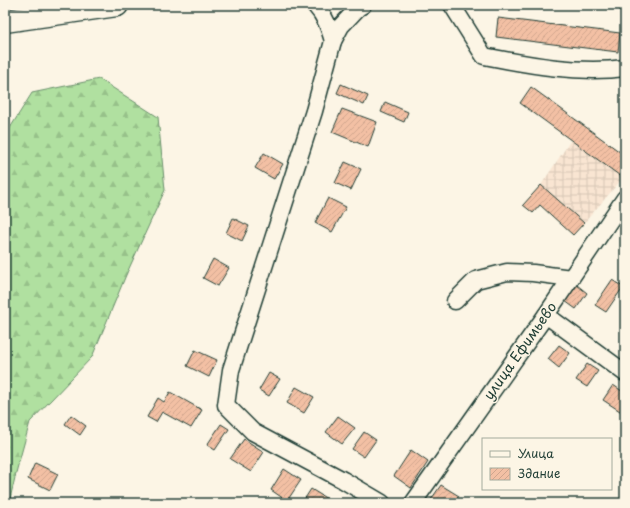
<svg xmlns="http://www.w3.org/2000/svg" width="630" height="508" viewBox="0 0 630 508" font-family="'Playpen Sans',sans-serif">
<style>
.industrial{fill:url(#industrial-grid)}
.forest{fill:url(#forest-firs);stroke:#688e6a}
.building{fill:url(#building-hatch);stroke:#1f3d34}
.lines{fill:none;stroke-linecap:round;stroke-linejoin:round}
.minor-casing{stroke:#1f3d34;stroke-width:19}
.highway-casing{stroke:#1f3d34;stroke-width:25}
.minor{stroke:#fcf5e5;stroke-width:16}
.highway{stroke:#fcf5e5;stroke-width:22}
.labels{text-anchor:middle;stroke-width:3;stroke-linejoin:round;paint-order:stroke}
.street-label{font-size:14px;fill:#1f3d34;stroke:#fcf5e5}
</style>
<defs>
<pattern id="industrial-grid" width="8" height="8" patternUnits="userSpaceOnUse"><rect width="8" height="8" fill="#f9e5d2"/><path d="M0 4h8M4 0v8" fill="none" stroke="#d5c5b5"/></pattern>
<pattern id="forest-firs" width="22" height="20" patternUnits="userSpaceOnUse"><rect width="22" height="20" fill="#b0e0a0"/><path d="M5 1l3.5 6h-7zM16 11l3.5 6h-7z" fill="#97c18a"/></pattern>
<pattern id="building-hatch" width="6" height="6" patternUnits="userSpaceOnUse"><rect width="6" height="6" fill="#f3c0a4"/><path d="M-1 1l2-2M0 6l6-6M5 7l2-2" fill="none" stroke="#d0a68e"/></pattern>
</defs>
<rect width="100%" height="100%" fill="#fcf5e5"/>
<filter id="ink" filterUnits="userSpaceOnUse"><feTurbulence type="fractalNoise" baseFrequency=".025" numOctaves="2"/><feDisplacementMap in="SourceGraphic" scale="8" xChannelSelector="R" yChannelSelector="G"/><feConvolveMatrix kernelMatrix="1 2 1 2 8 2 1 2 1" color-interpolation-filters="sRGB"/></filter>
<g filter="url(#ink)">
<polygon class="industrial" points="571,140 623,178 584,223 541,185"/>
<polygon class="forest" points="99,79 158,117 165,190 126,275 92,357 30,422 17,469 9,503 5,503 5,136 32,93"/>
<g class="building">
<polygon points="498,18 620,33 618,52 496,37"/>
<polygon points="341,84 368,96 364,105 337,93"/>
<polygon points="531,87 620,152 625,145 625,175 623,178 520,103"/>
<polygon points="385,102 408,112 404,122 381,112"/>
<polygon points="342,109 377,122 368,147 332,132"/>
<polygon points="264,153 283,164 274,179 255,168"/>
<polygon points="345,162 361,169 351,190 335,183"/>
<polygon points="541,185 584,223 573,235 540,205 533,213 523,205"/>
<polygon points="328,198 346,207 332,232 315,223"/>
<polygon points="233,218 249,226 242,241 226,233"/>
<polygon points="213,259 229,268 218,286 203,278"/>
<polygon points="612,280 623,287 606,312 595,305"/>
<polygon points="577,285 587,293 576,309 565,301"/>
<polygon points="559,345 570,353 559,368 548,359"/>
<polygon points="195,350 217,360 209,377 187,366"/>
<polygon points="587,364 598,371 587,387 576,380"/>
<polygon points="269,373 280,379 269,396 259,390"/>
<polygon points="613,385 625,393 625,410 623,413 603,400"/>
<polygon points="296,387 314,397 304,413 287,403"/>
<polygon points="170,392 202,410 191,428 162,412 156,422 147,417 158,398 164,402"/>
<polygon points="71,415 86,426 80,435 65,424"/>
<polygon points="338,416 355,428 342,444 326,432"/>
<polygon points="221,424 229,429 215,450 207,445"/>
<polygon points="364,432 376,440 364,457 352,449"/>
<polygon points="244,439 264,452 251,472 230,459"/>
<polygon points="411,450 428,462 411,488 394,476"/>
<polygon points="35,463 58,474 50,490 28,479"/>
<polygon points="284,469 301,480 287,501 271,490"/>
<polygon points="441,485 459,496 454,503 433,503 430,501"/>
<polygon points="311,489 332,502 332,503 302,503"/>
</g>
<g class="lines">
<g class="minor-casing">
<g id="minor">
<path d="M 315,5 C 325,16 329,27 333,41"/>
<polyline points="363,5 358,8 341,26 333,41 314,111 231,370 226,405 253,432 343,480 382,503"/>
<path d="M 452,5 L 484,56 C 530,65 578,74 625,68"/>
<polyline points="455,301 476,280 507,272 533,273 571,278"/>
<polyline points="546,315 625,373"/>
<polyline points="413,503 546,315 625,198"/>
</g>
</g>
<g class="highway-casing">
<polyline id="highway" points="5,21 117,5"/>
</g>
<use href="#minor" class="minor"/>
<use href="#highway" class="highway"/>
</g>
</g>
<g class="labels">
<g class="street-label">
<text transform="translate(520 351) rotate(-55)" y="5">улица Ефимьево</text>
</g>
</g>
<rect width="630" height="508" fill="none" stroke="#fcf5e5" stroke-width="20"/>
<rect x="10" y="10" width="610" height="488" fill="none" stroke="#1f3d34" stroke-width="1.5" filter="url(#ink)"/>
<rect x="482" y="438" width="130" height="52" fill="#fcf5e5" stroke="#a4ab9e"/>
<rect x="490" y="451" width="20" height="6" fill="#fcf5e5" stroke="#a4ab9e"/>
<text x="518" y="458" font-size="12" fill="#1f3d34">Улица</text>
<rect x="490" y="468" width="20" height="12" fill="url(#building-hatch)" stroke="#a4ab9e"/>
<text x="518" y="478" font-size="12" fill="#1f3d34">Здание</text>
</svg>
